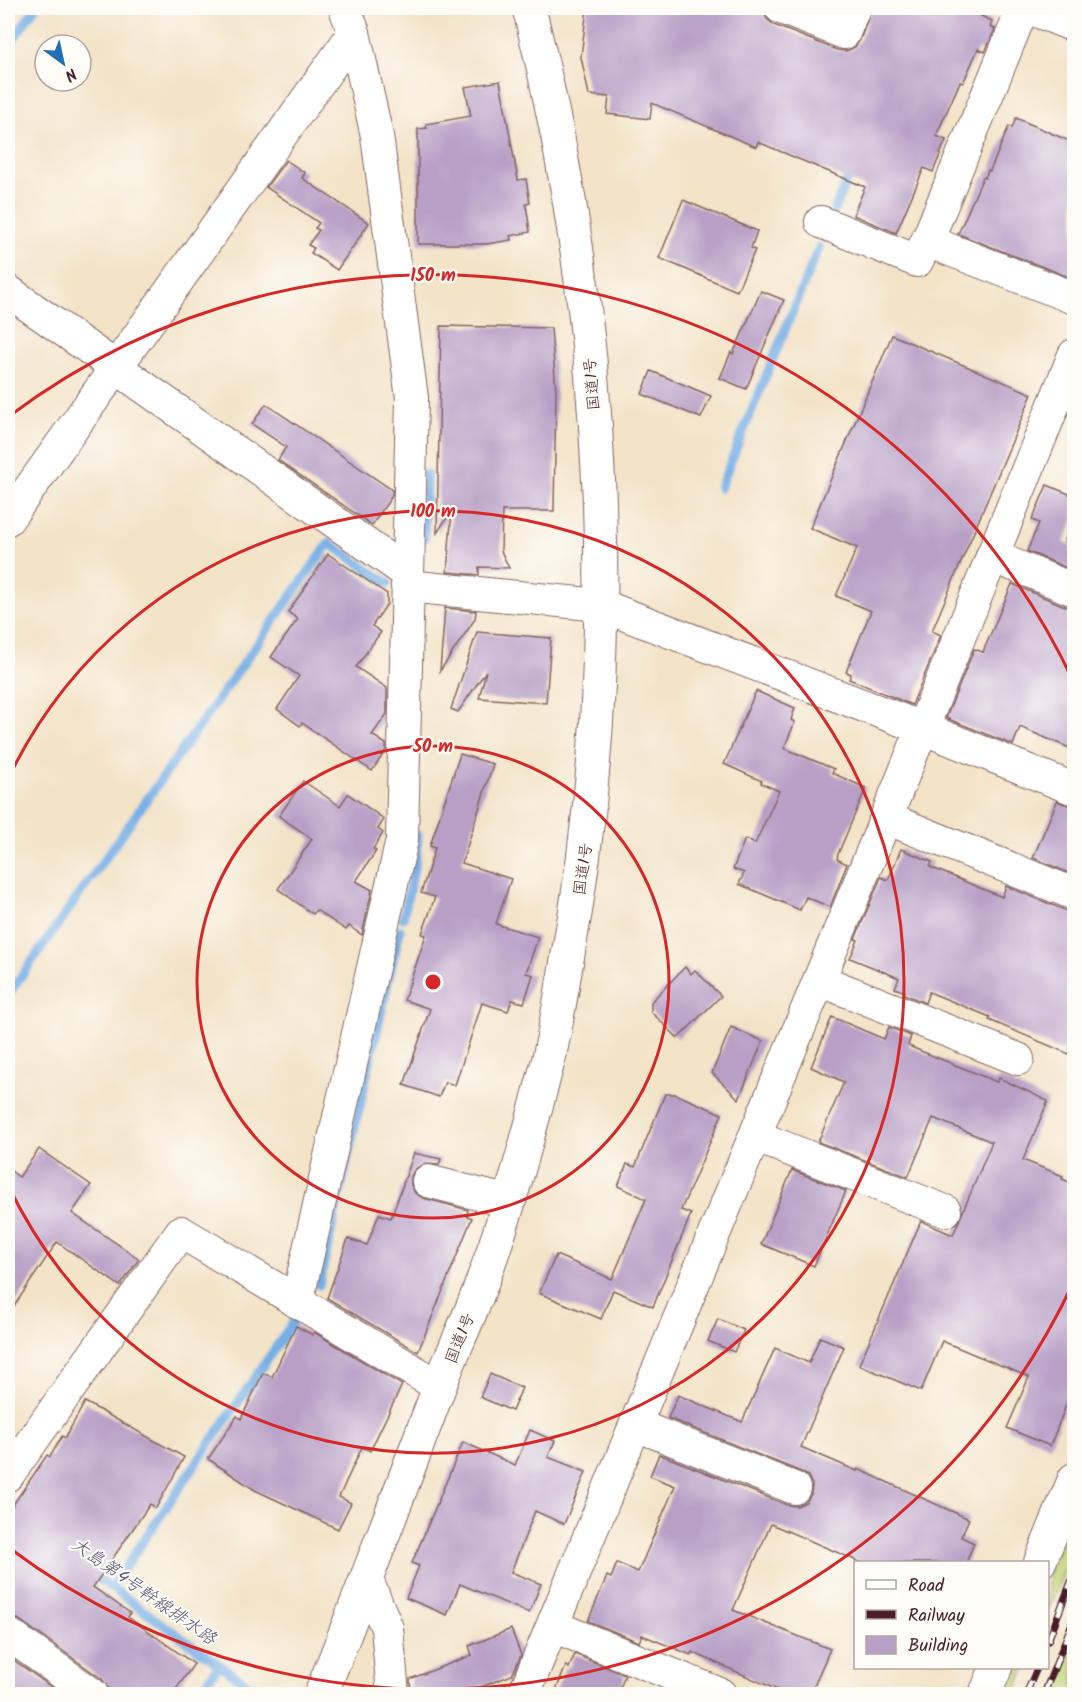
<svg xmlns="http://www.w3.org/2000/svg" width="1082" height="1702" viewBox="0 0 1082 1702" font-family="Kalam,'Klee One',sans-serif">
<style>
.green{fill:#c1d578;stroke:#867a52;stroke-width:1.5}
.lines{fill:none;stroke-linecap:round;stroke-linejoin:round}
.stream{stroke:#76aee6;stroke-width:9}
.building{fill:#b79fc6}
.minor-casing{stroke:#856462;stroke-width:34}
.highway-casing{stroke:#856462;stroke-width:35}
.minor{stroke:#fff;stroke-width:32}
.highway{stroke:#fff;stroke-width:33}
.rail-casing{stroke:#4a1f2b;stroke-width:7}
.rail{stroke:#fdfcf7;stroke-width:4.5;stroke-dasharray:14;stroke-linecap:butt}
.ring{fill:none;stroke:#d62828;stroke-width:3}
.labels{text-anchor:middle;stroke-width:4.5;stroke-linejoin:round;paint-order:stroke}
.street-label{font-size:16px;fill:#4a1f2b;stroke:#fdfcf7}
.water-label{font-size:18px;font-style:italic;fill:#5c5876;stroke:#fdfcf7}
.centre{fill:#d62828;stroke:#fdfcf7;stroke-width:3}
.ring-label{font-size:18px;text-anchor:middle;font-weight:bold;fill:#d62828;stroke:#fdfcf7;stroke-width:4.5;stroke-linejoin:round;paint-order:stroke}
</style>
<rect width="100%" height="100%" fill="#fdfcf7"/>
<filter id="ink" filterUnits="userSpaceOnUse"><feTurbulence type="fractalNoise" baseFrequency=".0167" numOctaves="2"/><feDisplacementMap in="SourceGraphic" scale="12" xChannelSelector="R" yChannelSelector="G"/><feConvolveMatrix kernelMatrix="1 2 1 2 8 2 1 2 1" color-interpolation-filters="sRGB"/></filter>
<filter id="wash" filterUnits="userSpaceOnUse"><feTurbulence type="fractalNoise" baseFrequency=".008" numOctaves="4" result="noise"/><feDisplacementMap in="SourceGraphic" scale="24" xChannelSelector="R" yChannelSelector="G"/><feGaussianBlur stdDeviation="1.35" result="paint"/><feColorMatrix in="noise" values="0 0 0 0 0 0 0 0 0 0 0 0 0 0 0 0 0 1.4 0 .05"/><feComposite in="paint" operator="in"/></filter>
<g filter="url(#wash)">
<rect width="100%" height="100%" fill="#f3e3c7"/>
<g class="green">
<polygon points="1074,1508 1074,1545 1048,1612 1048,1576"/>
<polygon points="1074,1641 1074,1694 1053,1694"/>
<polygon points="1011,1668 1025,1668 1014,1694 1000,1694"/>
</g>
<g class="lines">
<g class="stream">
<polyline points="8,47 35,8"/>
<polyline points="834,210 851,170"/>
<polyline points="422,357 426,397"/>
<polyline points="720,488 819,247"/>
<polyline points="424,538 426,474"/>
<polyline points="403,918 417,854 418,835"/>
<polyline points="8,995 329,543 388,583"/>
<polyline points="319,1285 400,930"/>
<polyline points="89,1572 261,1694"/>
<polyline points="111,1588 293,1322"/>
<polyline points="198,1694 219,1665"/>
</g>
</g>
<g id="blocks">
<g class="building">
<polygon points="587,8 763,8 767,19 774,25 837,50 846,51 855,47 860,40 872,8 984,8 981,16 992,21 990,27 995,29 985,52 978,49 963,83 960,82 936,136 946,140 933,172 924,168 896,233 853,215 865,187 758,142 756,147 652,103 650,119 607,114 609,97 589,95 581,57"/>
<polygon points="500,81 518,180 526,179 530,203 526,204 530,232 510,236 511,240 487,244 418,244 418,129 427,128 426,124 471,116 465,87"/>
<polygon points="1016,118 1074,143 1074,279 958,234 983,177 985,178 988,170 990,171 1009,126 1012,128"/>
<polygon points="286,160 305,173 302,178 369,223 337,270 311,253 314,248 308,245 319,230 315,228 319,223 266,187"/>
<polygon points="683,200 757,231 751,248 755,250 737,291 659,258"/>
<polygon points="761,291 784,300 746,389 720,378 731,352 733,354"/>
<polygon points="441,326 551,328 556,390 554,511 502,511 501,551 509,568 479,567 479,575 447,572 452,510 437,533"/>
<polygon points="892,335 1032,394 932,631 941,635 912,705 849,679 851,674 846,672 871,611 836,596 857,548 810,528"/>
<polygon points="651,371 711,396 701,418 642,394"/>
<polygon points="266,404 392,490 392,496 372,525 278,460 286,447 252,424"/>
<polygon points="1047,485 1074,496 1074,519 1064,542 1074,547 1074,571 1027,551 1039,523 1032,520"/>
<polygon points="328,554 387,594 387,604 372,626 381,632 356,667 387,688 387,714 372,735 386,744 386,750 372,771 302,723 300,726 277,709 299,676 271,657 298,619 288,612"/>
<polygon points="1012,584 1067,607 1074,608 1074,750 1020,727 1013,745 946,718 974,649 983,652"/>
<polygon points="445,608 476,611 475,619 440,671"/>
<polygon points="477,632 551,638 546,703 479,698 486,671 458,712 451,709"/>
<polygon points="756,691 795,708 791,720 795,722 784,748 834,769 832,773 866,788 838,854 837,859 847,864 830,907 806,897 800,910 739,884 744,873 733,869 745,839 755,844 779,791 761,783 762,781 724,764"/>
<polygon points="460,754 493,764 462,863 511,879 496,924 538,937 526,973 533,975 524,1003 512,1000 508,1011 482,1003 455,1085 445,1082 439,1097 404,1085 430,1009 404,1000 426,935 422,934 435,897 421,893 435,848 430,846"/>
<polygon points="303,781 340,806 348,794 384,819 378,829 383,833 373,849 376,851 356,881 372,890 362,935 349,926 346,930 316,910 313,914 278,889 312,839 279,816"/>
<polygon points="1057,801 1074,807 1074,875 1033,858"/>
<polygon points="901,849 932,862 930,867 1002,897 1006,886 1067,911 1074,912 1074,1040 1069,1054 989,1020 990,1017 929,992 925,1003 904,994 905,992 895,988 899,978 850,958 858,940 855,939 881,877 888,880"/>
<polygon points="685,967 691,974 695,970 721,996 678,1038 651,1012 651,1002"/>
<polygon points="832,1017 884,1039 889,1027 911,1036 908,1045 911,1047 997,1082 999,1078 1048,1101 1023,1160 1063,1176 1062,1179 1074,1184 1074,1385 1050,1446 1007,1428 1029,1377 942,1341 921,1391 859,1365 921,1221 953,1235 992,1142 933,1118 908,1177 818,1142 844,1082 811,1067"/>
<polygon points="731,1027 763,1041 739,1099 712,1073"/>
<polygon points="665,1094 675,1094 722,1114 681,1210 691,1214 653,1307 613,1290 601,1319 539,1293 556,1255 612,1279 646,1199 618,1186 627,1164 635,1167"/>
<polygon points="39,1149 91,1185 72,1213 139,1259 120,1286 57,1242 8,1315 8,1169 19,1177"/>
<polygon points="414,1153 441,1159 439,1165 424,1164 415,1169 411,1176 411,1185 415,1193 423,1198 468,1210 467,1216 472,1218 418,1352 327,1298 348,1239 367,1245 379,1214 391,1218"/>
<polygon points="792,1170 846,1191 814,1266 761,1244"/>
<polygon points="718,1319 744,1330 734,1352 708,1341"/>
<polygon points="296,1326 313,1335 314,1332 402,1385 370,1451 362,1447 339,1497 351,1503 338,1529 255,1490 208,1459 237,1416 241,1419 263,1373 272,1377"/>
<polygon points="820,1337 844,1347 801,1447 857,1471 858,1469 969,1519 961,1537 974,1543 966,1563 862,1563 771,1524 733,1610 830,1649 810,1695 789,1695 692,1652 691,1655 642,1635 639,1642 588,1621 607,1576 611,1578 617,1563 638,1572 675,1486 650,1476 659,1454 787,1505 797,1506 806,1502 811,1494 812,1485 808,1476 801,1472 668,1418 678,1395 742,1422 775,1348 809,1363"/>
<polygon points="490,1374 522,1388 512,1411 480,1397"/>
<polygon points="85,1402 184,1457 156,1508 150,1504 93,1587 130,1613 128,1617 194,1664 172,1695 112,1695 102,1679 18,1619 8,1616 8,1512 47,1455 50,1457 62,1436 65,1438"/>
<polygon points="530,1430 555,1441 548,1457 586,1472 564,1524 535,1511 511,1572 541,1584 529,1613 460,1584 447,1615 406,1598 419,1566 412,1563 463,1442 515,1465"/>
<polygon points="511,1629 521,1655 512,1675 476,1689 478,1695 411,1695 410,1679 472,1655 469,1646"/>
<polygon points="575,1654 625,1675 620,1689 633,1695 554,1695 566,1666 569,1668"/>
<polygon points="8,1656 61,1694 61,1695 8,1695"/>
</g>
</g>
</g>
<g filter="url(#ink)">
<use href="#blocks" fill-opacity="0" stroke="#856462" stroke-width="1.5"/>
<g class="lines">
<g class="minor-casing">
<g id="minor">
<polyline points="781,8 844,33 854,8"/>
<polyline points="1023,8 927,241 1074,298"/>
<polyline points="1029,8 1074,26"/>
<polyline points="821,222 917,261 927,241"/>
<polyline points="8,291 407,573"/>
<polyline points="8,519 354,33"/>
<polyline points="992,556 1074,590"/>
<polyline points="407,586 600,605 922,728 1074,789"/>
<polyline points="886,818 1074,894 1074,893"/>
<polyline points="819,980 1018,1059"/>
<polyline points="755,1136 945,1211"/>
<polyline points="428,1181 509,1202"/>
<polyline points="297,1302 402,840 412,398 377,136 354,33 345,8"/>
<polyline points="636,1425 794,1488"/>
<polyline points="8,1475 181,1232 439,1386"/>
<polyline points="1040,1562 1074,1479"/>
<polyline points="367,1580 387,1628 393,1694"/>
<polyline points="553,1626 720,1694"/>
<polyline points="8,1634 92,1694"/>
<polyline points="524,1694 886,818 1074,355"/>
<polyline points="985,1694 996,1668"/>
</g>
</g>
<g class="highway-casing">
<path id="highway" d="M 321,1694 C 361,1595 399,1494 437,1393 C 449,1360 464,1329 477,1296 C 506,1220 527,1141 548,1062 C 556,1029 561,994 567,960 C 625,649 606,313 529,8"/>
</g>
<use href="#minor" class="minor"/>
<use href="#highway" class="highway"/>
<g class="rail-casing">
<g id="rail">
<polyline points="1048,1641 1074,1574"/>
<polyline points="1026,1694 1037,1668"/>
<polyline points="1044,1694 1074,1618"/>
</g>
</g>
<use href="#rail" class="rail"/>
</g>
</g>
<g class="ring">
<circle cx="433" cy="982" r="236"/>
<path d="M8 779A471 471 0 1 1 8 1185"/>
<path d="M1074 1281A707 707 0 0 1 8 1547M8 417A707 707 0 0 1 1074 683"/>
</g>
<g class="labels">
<g class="street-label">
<text transform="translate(591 384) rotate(-95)" y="6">国道1号</text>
<text transform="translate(582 869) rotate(-82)" y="6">国道1号</text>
<text transform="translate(459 1338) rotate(-68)" y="6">国道1号</text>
</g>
<g class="water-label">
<text transform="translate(144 1591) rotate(35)" y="6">大島第4号幹線排水路</text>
</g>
</g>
<circle cx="433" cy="982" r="9" class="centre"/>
<g class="ring-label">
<text x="433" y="281">150 m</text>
<text x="433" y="517">100 m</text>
<text x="433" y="752">50 m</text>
</g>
<rect width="1082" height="1702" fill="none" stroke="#fdfcf7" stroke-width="30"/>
<rect x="854" y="1561" width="195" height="108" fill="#fdfcf7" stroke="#b5a4a5" stroke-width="1.5"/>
<rect x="866" y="1580" width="30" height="9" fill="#ffffff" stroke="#b5a4a5" stroke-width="1.5"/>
<text x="908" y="1591" font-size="18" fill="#4a1f2b">Road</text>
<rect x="866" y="1610" width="30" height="9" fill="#4a1f2b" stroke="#b5a4a5" stroke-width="1.5"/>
<text x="908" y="1621" font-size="18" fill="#4a1f2b">Railway</text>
<rect x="866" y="1636" width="30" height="18" fill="#b79fc6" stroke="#b5a4a5" stroke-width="1.5"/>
<text x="908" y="1651" font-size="18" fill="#4a1f2b">Building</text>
<g transform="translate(63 63) rotate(147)"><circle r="28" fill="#fdfcf7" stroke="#b5a4a5" stroke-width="1.5"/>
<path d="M0-4.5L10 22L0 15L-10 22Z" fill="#1f6fb2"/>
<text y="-9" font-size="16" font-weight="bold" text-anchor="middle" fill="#4a1f2b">N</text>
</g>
</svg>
